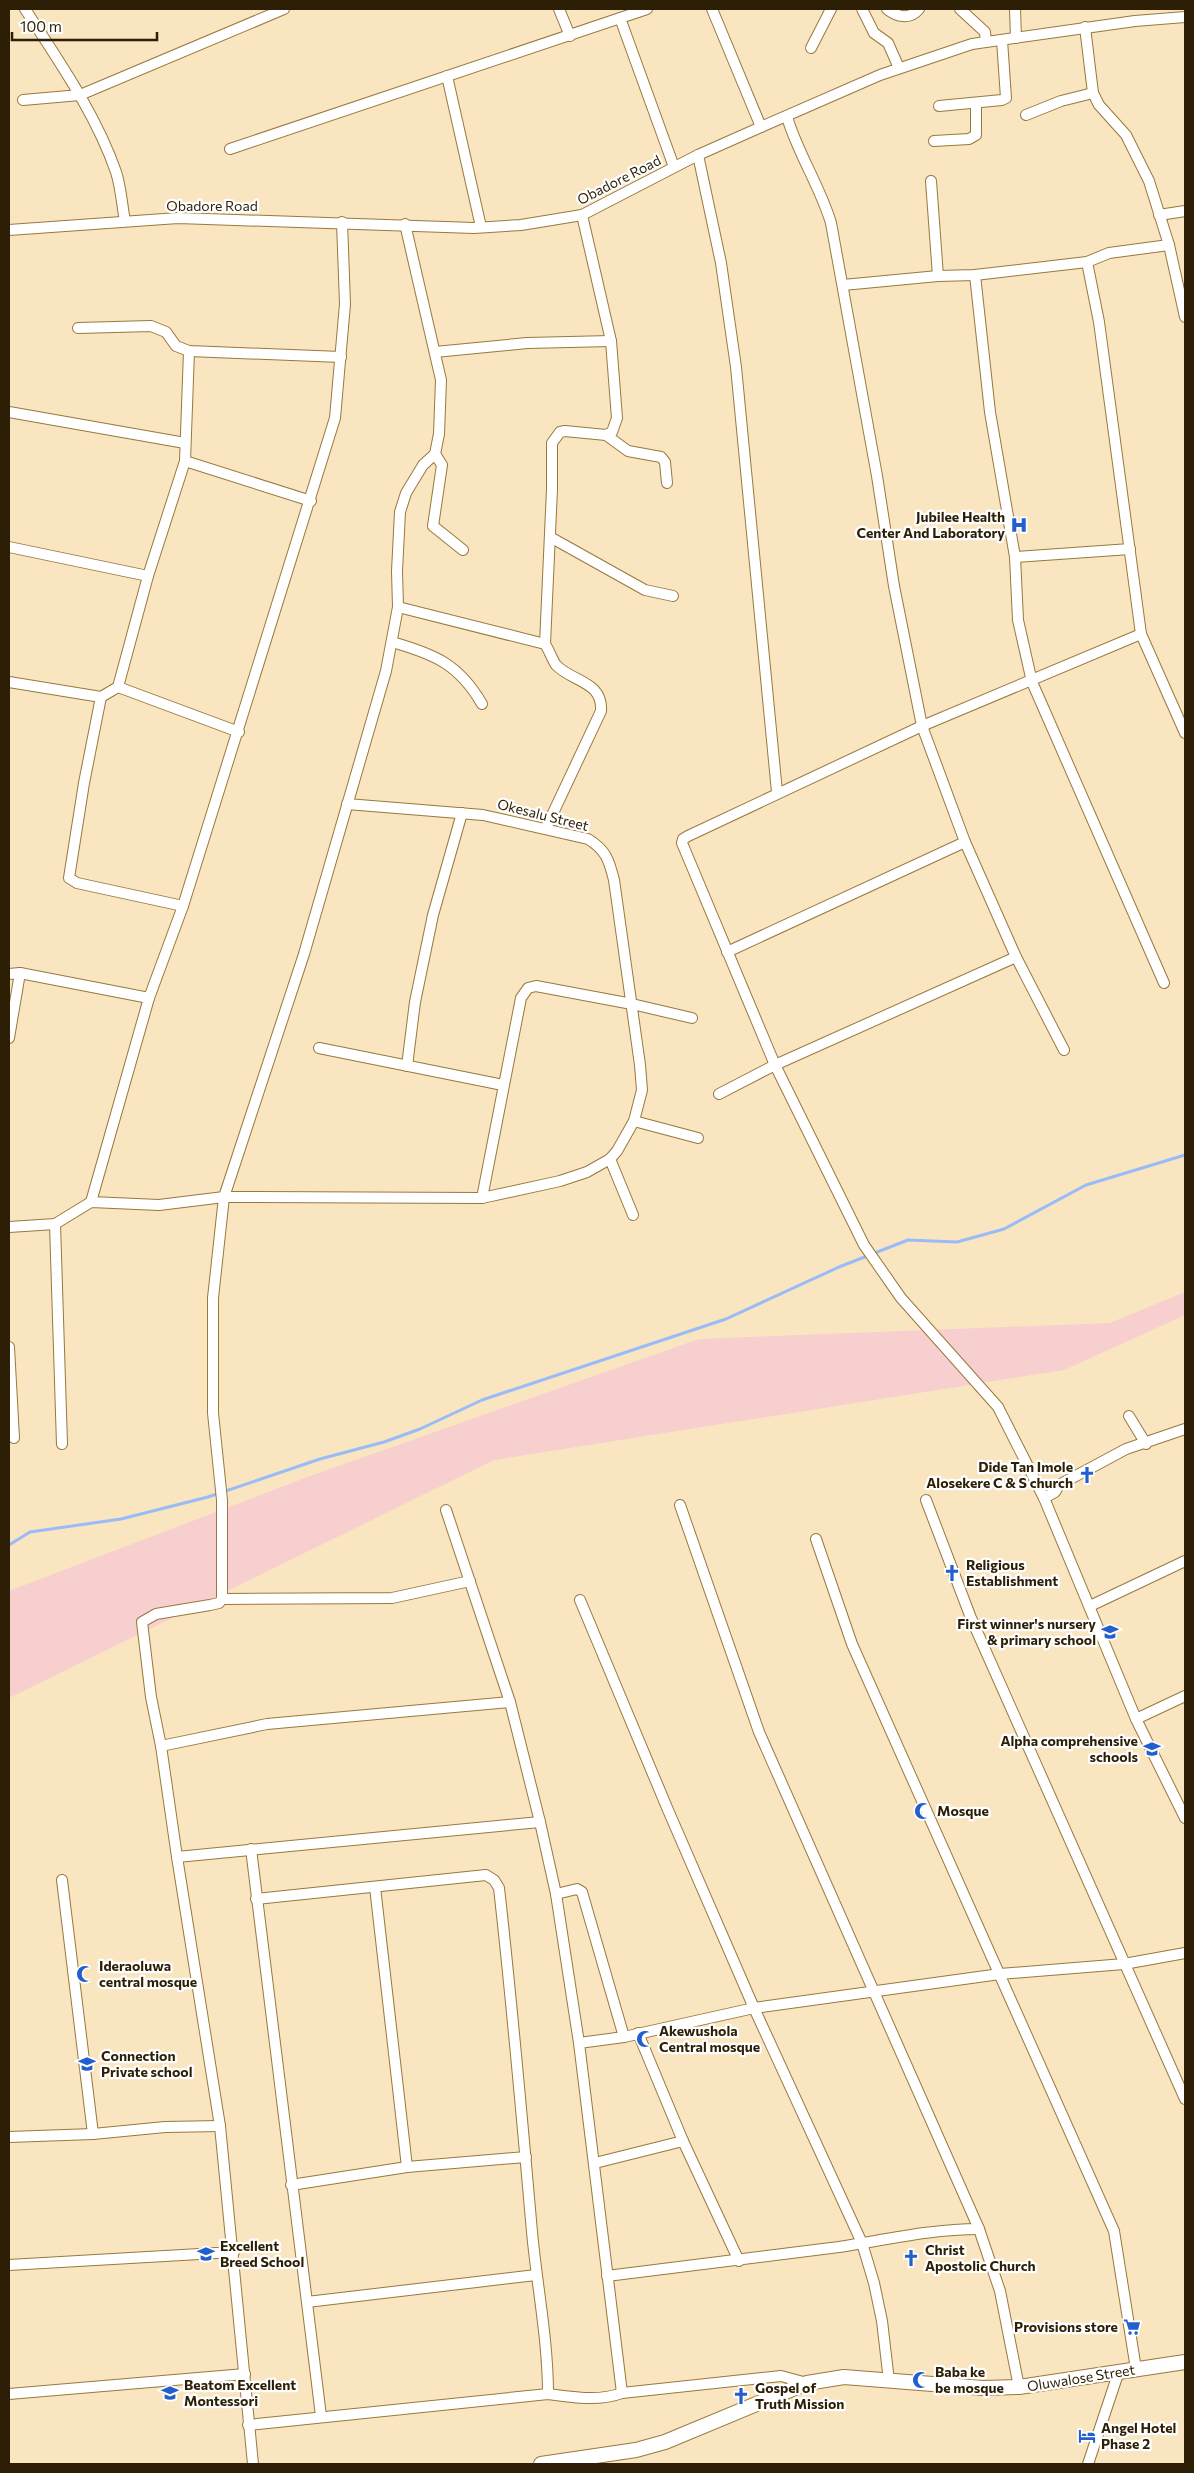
<svg xmlns="http://www.w3.org/2000/svg" width="1194" height="2473" viewBox="0 0 1194 2473" font-family="Commissioner,sans-serif">
<style>
.green{fill:#f6cfce}
.lines{fill:none;stroke-linecap:round;stroke-linejoin:round}
.stream{stroke:#99bbf7;stroke-width:3}
.street-casing{stroke:#99783d;stroke-width:12}
.secondary-casing{stroke:#99783d;stroke-width:16}
.street{stroke:#fff;stroke-width:10}
.secondary{stroke:#fff;stroke-width:14}
.labels{text-anchor:middle;stroke-width:4.5;stroke-linejoin:round;paint-order:stroke}
.street-label{font-size:14px;fill:#2c1f06;stroke:#fff}
.poi-label{font-size:14px;font-weight:bold;fill:#2c1f06;stroke:#fff;text-anchor:start}
</style>
<rect width="100%" height="100%" fill="#fae5c1"/>
<polygon class="green" points="1185,1292 1185,1315 1064,1370 494,1460 9,1698 9,1591 310,1476 699,1339 1110,1323"/>
<g class="lines">
<polyline class="stream" points="9,1545 30,1532 121,1519 208,1497 320,1459 384,1442 420,1429 482,1400 726,1319 839,1267 908,1240 957,1242 1004,1229 1086,1185 1185,1155"/>
<g class="street-casing">
<g id="street">
<path d="M 25,9 C 58,60 96,114 116,172 C 121,187 122,206 125,221"/>
<polyline points="559,9 570,36"/>
<polyline points="712,9 761,127"/>
<polyline points="862,9 874,33 888,43 899,68"/>
<path d="M 887,9 C 897,17 910,20 919,9"/>
<polyline points="960,9 985,32 986,42"/>
<polyline points="1015,9 1016,38"/>
<polyline points="620,18 674,167"/>
<polyline points="1085,27 1093,93 1099,105 1126,135 1149,181 1169,245 1185,317"/>
<polyline points="811,48 831,9"/>
<polyline points="447,76 481,227"/>
<polyline points="23,100 80,95 284,9"/>
<polyline points="939,106 1002,100 1006,98 1002,40"/>
<polyline points="1026,115 1061,101 1093,93"/>
<path d="M 787,117 C 798,154 820,186 831,223 L 877,476 L 894,586 L 922,726 L 965,842 L 1016,957 L 1064,1050"/>
<polyline points="934,141 969,139 976,135 976,104"/>
<polyline points="230,149 647,9"/>
<polyline points="698,155 721,263 736,367 777,792"/>
<polyline points="931,181 938,276"/>
<polyline points="1159,215 1185,211"/>
<polyline points="9,230 178,218 474,228 521,225 582,215 698,155 761,127 880,75 972,44 1135,21 1185,17"/>
<polyline points="1087,262 1099,322 1141,634 1185,733"/>
<polyline points="975,275 990,412 1015,557 1018,620 1032,682 1164,983"/>
<polyline points="843,285 938,276 975,275 1087,262 1109,253 1169,245"/>
<polyline points="78,328 151,326 166,332 176,346 189,351 341,357"/>
<polyline points="435,352 527,343 611,341"/>
<polyline points="9,412 185,443"/>
<polyline points="606,435 628,451 661,457 665,462 667,483"/>
<polyline points="435,454 442,465 433,526 463,550"/>
<polyline points="185,461 311,501"/>
<polyline points="550,537 645,590 673,596"/>
<polyline points="9,547 148,576"/>
<polyline points="1015,557 1130,549"/>
<path d="M 398,607 L 545,644 C 549,650 552,659 556,665 C 572,682 603,681 601,711 L 546,828"/>
<polyline points="1141,634 922,726 688,836 683,839 682,843 775,1065 864,1245 901,1298 998,1407 1044,1498 1136,1719 1185,1818"/>
<path d="M 392,642 C 434,654 459,664 482,704"/>
<polyline points="545,644 552,489 552,443 560,432 565,431 606,435 612,432 617,418 611,341 582,215"/>
<polyline points="9,682 101,697 118,687 148,576 185,461 189,351"/>
<polyline points="118,687 239,732"/>
<polyline points="101,697 84,783 69,878 77,883 183,906"/>
<polyline points="727,952 965,842"/>
<polyline points="9,974 20,973 149,998"/>
<polyline points="9,1038 20,973"/>
<polyline points="319,1048 503,1085"/>
<polyline points="407,1066 415,1002 433,915 462,813"/>
<polyline points="719,1094 775,1065 1016,957"/>
<polyline points="634,1121 698,1138"/>
<polyline points="610,1159 633,1215"/>
<polyline points="482,1198 521,998 528,988 536,986 632,1004 692,1018"/>
<polyline points="91,1202 149,998 183,906 335,418 345,304 342,222"/>
<polyline points="55,1224 62,1444"/>
<path d="M 9,1227 L 55,1224 L 91,1202 L 159,1205 L 224,1197 L 482,1198 L 560,1181 L 587,1172 L 610,1159 L 617,1151 L 634,1121 L 642,1090 L 640,1065 L 614,880 C 609,860 606,850 588,839 L 483,815 L 347,804"/>
<polyline points="9,1347 14,1438"/>
<polyline points="1129,1416 1146,1444"/>
<polyline points="1044,1498 1055,1492 1059,1485 1126,1449 1185,1429"/>
<polyline points="926,1500 971,1618 1185,2099"/>
<polyline points="680,1505 759,1732 979,2229 1000,2291 1019,2387"/>
<polyline points="446,1510 510,1702 540,1822"/>
<polyline points="816,1539 852,1644 1114,2231 1136,2369"/>
<polyline points="222,1599 392,1598 470,1581"/>
<polyline points="580,1600 668,1810 754,2008 862,2243 874,2283 882,2321 889,2381"/>
<polyline points="1090,1606 1185,1561"/>
<polyline points="1136,1719 1185,1696"/>
<polyline points="161,1746 267,1724 510,1702"/>
<polyline points="251,1849 321,2416"/>
<polyline points="177,1857 161,1746 151,1697 142,1622 156,1614 210,1605 219,1603 222,1599 222,1500 213,1413 213,1298 224,1197 304,954 386,671 398,607 397,571 400,512 406,493 423,465 435,454 439,434 441,380 405,224"/>
<polyline points="62,1880 93,2134"/>
<polyline points="375,1887 407,2167"/>
<polyline points="556,1894 577,1889 582,1892 624,2037"/>
<path d="M 256,1899 L 486,1875 L 494,1880 L 499,1888 C 512,2003 522,2117 532,2232 C 537,2286 548,2340 548,2394"/>
<polyline points="638,2033 683,2141 739,2261"/>
<polyline points="579,2043 624,2037 754,2008 1000,1974 1124,1964 1185,1953"/>
<polyline points="9,2137 93,2134 165,2127 220,2126"/>
<polyline points="595,2163 683,2141"/>
<polyline points="291,2185 407,2167 526,2157"/>
<polyline points="9,2265 234,2252"/>
<path d="M 607,2276 C 684,2267 761,2257 839,2247 C 885,2240 931,2229 979,2229"/>
<polyline points="307,2302 536,2275"/>
<polyline points="9,2394 245,2374"/>
<path d="M 248,2425 L 548,2394 C 573,2397 598,2402 622,2393 L 781,2376 L 807,2383"/>
<polyline points="253,2464 220,2126 177,1857 540,1822 556,1894 579,2043 622,2393"/>
<polyline points="1088,2464 1119,2371"/>
</g>
</g>
<g class="secondary-casing">
<polyline id="secondary" points="541,2464 636,2450 665,2442 807,2383 844,2377 983,2388 1019,2387 1185,2362"/>
</g>
<use href="#street" class="street"/>
<use href="#secondary" class="secondary"/>
</g>
<defs>
<g id="hospital-bare" transform="scale(1.35)"><path d="M-5-5h3v3.5h4V-5h3V5h-3V1.5h-4V5h-3Z" fill="#235fcc" stroke="#fff" stroke-width="2.5" paint-order="stroke"/></g>
<g id="church-bare" transform="scale(1.35)"><path d="M-1.2-6h2.4v3.5h3.3v2.4h-3.3V6h-2.4V-.1h-3.3v-2.4h3.3Z" fill="#235fcc" stroke="#fff" stroke-width="2.5" paint-order="stroke"/></g>
<g id="school-bare" transform="scale(1.35)"><path d="M0-5L7-2L0 1L-7-2ZM-4 1L0 2.5L4 1V4Q0 6-4 4Z" fill="#235fcc" stroke="#fff" stroke-width="2.5" paint-order="stroke"/></g>
<g id="mosque-bare" transform="scale(1.35)"><path d="M3.5-4.9A6 6 0 1 0 3.5 4.9A5 5 0 1 1 3.5-4.9Z" fill="#235fcc" stroke="#fff" stroke-width="2.5" paint-order="stroke"/></g>
<g id="supermarket-bare" transform="scale(1.35)"><path d="M-6-5.5h2.5l.6 2H6L4.5 2H-2.5L-4.4-4H-6ZM-1.5 3.2a1.3 1.3 0 1 0 .1 0ZM3 3.2a1.3 1.3 0 1 0 .1 0Z" fill="#235fcc" stroke="#fff" stroke-width="2.5" paint-order="stroke"/></g>
<g id="hotel-bare" transform="scale(1.35)"><path d="M-6-4.5h1.5V1H6V5H4.5V3h-9V5H-6ZM-4 0a1.8 1.8 0 1 1 3.6 0ZM.5 0V-2.5h3Q6-2.5 6 0Z" fill="#235fcc" stroke="#fff" stroke-width="2.5" paint-order="stroke"/></g>
</defs>
<g fill-rule="evenodd">
<use href="#hospital-bare" x="1019" y="525"/>
<use href="#church-bare" x="1087" y="1475"/>
<use href="#church-bare" x="952" y="1573"/>
<use href="#school-bare" x="1110" y="1632"/>
<use href="#school-bare" x="1152" y="1749"/>
<use href="#mosque-bare" x="923" y="1811"/>
<use href="#mosque-bare" x="85" y="1974"/>
<use href="#mosque-bare" x="645" y="2039"/>
<use href="#school-bare" x="87" y="2064"/>
<use href="#school-bare" x="206" y="2254"/>
<use href="#church-bare" x="911" y="2258"/>
<use href="#supermarket-bare" x="1132" y="2327"/>
<use href="#mosque-bare" x="921" y="2380"/>
<use href="#school-bare" x="170" y="2393"/>
<use href="#church-bare" x="741" y="2396"/>
<use href="#hotel-bare" x="1087" y="2436"/>
</g>
<g class="labels">
<g class="street-label">
<text transform="translate(619 180) rotate(-27)" y="5">Obadore Road</text>
<text x="212" y="211">Obadore Road</text>
<text transform="translate(543 815) rotate(14)" y="5">Okesalu Street</text>
<text transform="translate(1081 2378) rotate(-9)" y="5">Oluwalose Street</text>
</g>
<g class="poi-label">
<text x="1005" y="522" text-anchor="end">Jubilee Health<tspan x="1005" dy="16">Center And Laboratory</tspan></text>
<text x="1073" y="1472" text-anchor="end">Dide Tan Imole<tspan x="1073" dy="16">Alosekere C &amp; S church</tspan></text>
<text x="966" y="1570">Religious<tspan x="966" dy="16">Establishment</tspan></text>
<text x="1096" y="1629" text-anchor="end">First winner's nursery<tspan x="1096" dy="16">&amp; primary school</tspan></text>
<text x="1138" y="1746" text-anchor="end">Alpha comprehensive<tspan x="1138" dy="16">schools</tspan></text>
<text x="937" y="1816">Mosque</text>
<text x="99" y="1971">Ideraoluwa<tspan x="99" dy="16">central mosque</tspan></text>
<text x="659" y="2036">Akewushola<tspan x="659" dy="16">Central mosque</tspan></text>
<text x="101" y="2061">Connection<tspan x="101" dy="16">Private school</tspan></text>
<text x="220" y="2251">Excellent<tspan x="220" dy="16">Breed School</tspan></text>
<text x="925" y="2255">Christ<tspan x="925" dy="16">Apostolic Church</tspan></text>
<text x="1118" y="2332" text-anchor="end">Provisions store</text>
<text x="935" y="2377">Baba ke<tspan x="935" dy="16">be mosque</tspan></text>
<text x="184" y="2390">Beatom Excellent<tspan x="184" dy="16">Montessori</tspan></text>
<text x="755" y="2393">Gospel of<tspan x="755" dy="16">Truth Mission</tspan></text>
<text x="1101" y="2433">Angel Hotel<tspan x="1101" dy="16">Phase 2</tspan></text>
</g>
</g>
<rect width="1194" height="2473" fill="none" stroke="#2c1f06" stroke-width="20"/>
<path d="M12 32v8h145v-8" fill="none" stroke="#2c1f06" stroke-width="2.5"/>
<text x="20" y="32" font-size="15" fill="#2c1f06" stroke="#ffffff" stroke-width="4" paint-order="stroke">100 m</text>
</svg>
